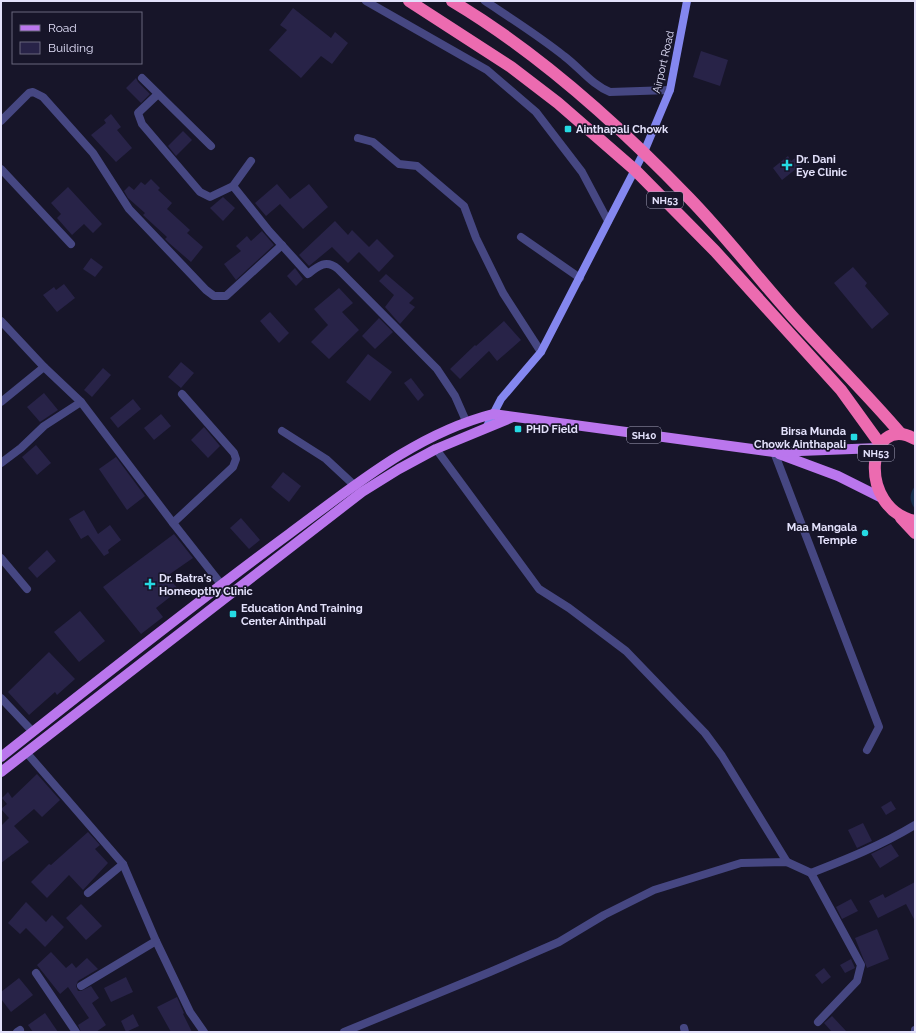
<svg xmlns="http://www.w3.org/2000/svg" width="916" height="1033" viewBox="0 0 916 1033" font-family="Raleway,sans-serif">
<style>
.water{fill:#172e4c}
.building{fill:#282348}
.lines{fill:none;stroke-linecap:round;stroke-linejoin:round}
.street{stroke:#464782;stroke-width:8}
.secondary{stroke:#8487ef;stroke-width:8}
.primary{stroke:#ba76ed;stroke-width:10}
.highway{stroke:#ec6bb0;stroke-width:12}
.poi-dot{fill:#25dae3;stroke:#171529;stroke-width:1.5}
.labels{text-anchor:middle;stroke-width:3.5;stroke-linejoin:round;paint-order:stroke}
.shield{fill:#171529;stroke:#a6a4bc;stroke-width:1}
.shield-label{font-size:10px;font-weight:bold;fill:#e3e1fb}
.street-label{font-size:11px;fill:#e3e1fb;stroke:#171529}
.poi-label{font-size:11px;font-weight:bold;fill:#e3e1fb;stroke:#171529;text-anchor:start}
</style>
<rect width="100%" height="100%" fill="#171529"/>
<path class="water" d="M 915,486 L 915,509 C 909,501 909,494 915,486 Z"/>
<g class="building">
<polygon points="293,8 331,38 335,32 348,43 332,64 321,56 301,78 269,50 287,30 280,25"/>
<polygon points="701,51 728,60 720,86 693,77"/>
<polygon points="136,78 138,82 150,94 141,103 126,88"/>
<polygon points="111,114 121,127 117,130 132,148 116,162 91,135 106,123 104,120"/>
<polygon points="183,131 192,140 176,156 168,146"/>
<polygon points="801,154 806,161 782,180 773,168 788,156 791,161"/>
<polygon points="151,179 160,188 158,190 172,203 167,209 190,230 187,233 203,247 191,262 169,243 165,239 167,237 143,215 145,213 128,198 124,191 129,186 134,190 141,182 145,185"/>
<polygon points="277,184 290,199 309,184 328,207 303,229 280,204 266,216 255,203"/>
<polygon points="68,187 102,224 93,233 84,224 72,235 57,218 61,214 51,203"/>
<polygon points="223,197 235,208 223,221 210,208"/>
<polygon points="335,221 348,235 352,230 369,247 377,239 394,256 379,272 359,252 348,263 332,247 309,266 299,255"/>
<polygon points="262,231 274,245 236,280 224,264 241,251 236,246 247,236 251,241"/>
<polygon points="91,258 103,267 95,277 83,269"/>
<polygon points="853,267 867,283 865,286 889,314 872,329 834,283"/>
<polygon points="295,268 303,279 296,286 287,276"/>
<polygon points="386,274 414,298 409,303 415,307 400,324 385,307 394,295 379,281"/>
<polygon points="64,284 75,298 57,312 43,295 54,287 56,290"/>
<polygon points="339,288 353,303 342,312 359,330 329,359 311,342 328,325 314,309"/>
<polygon points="270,312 289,333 279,343 260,321"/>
<polygon points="379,318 393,332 375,349 362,336"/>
<polygon points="504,321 521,340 497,361 489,351 460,379 450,369 475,345 476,346"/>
<polygon points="368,354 392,372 370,401 346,382"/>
<polygon points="181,362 194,373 181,388 168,377"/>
<polygon points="103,368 111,375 92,397 84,390"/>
<polygon points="411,378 424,395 418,401 404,383"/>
<polygon points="44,393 58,410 40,422 27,407"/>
<polygon points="133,399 141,409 118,428 110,418"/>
<polygon points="161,414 171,426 154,440 144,428"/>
<polygon points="204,427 220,446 208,458 191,440"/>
<polygon points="36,445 51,463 37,475 22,457"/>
<polygon points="116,457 145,496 127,510 99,469"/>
<polygon points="283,472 301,486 289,502 271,487"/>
<polygon points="84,510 98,534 110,525 121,540 108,550 109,553 104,556 88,535 81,539 69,519"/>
<polygon points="241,518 260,540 249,549 230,528"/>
<polygon points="174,534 193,558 167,576 179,590 156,608 163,617 141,634 103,587"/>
<polygon points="47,550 56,561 37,578 28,568"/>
<polygon points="80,611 105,641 79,662 54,632"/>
<polygon points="49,652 75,679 57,695 55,692 29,715 8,692"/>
<polygon points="37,774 60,800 42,817 34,809 14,826 29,842 1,863 1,826 9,818 1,809 7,804 2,798 8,792 12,798"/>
<polygon points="891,801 896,809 886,815 881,807"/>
<polygon points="863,823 872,841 857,848 848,830"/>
<polygon points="88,832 100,845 95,849 108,863 83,890 69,875 47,898 31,882 49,864 51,865"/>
<polygon points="891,844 899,856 880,868 871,854"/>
<polygon points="915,882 915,921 906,904 878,918 869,901 883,894 885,898"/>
<polygon points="851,899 858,911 842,919 836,907"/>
<polygon points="26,902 46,922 52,915 64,927 45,947 26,928 20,934 8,923"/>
<polygon points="81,904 102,926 86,940 66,918"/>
<polygon points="877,929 889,959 867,968 855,938"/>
<polygon points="51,952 66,968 72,963 76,968 87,958 98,969 78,981 76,986 78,991 81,991 91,986 99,998 92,1003 106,1025 96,1032 81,1032 78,1025 89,1018 68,987 60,994 37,965"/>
<polygon points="851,959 855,968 845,973 840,965"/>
<polygon points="824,968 831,977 822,984 815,975"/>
<polygon points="126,977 133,992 111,1002 104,988"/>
<polygon points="19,978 33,995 11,1012 1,999 1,992"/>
<polygon points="177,997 184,1013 183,1014 192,1032 171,1032 157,1007"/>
<polygon points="45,1013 58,1032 33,1032 28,1025"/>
<polygon points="133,1014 139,1026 126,1032 121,1021"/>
<polygon points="832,1016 847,1032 832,1032 824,1023"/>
</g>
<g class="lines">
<g class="street">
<polyline points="366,1 487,70 536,112 582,172 608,221"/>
<path d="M 485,1 C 512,19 539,36 564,56 C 580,68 592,85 610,92 L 670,90"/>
<polyline points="142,78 211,146"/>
<polyline points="158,94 138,113 142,124 200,192 210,197 233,186"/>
<polyline points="1,121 29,93 33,92 43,97 93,153 129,209 206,290 214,296 226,296 282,245"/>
<polyline points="358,138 373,142 399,164 417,166 464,206 476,238 503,293 541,352"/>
<path d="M 251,161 L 233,186 L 269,231 L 308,274 C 318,266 326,259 338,269 L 437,369 L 455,396 L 466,421"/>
<polyline points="1,169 71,244"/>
<polyline points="521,237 580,278"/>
<polyline points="1,321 44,367 81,402 173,523 221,584 228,597"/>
<polyline points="1,402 44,367"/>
<polyline points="282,431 326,459 354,485"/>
<polyline points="436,449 539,589 569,608 626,651 705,733 722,756 787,862"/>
<polyline points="774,452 879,727 867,750"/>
<polyline points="1,463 21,448 44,426 81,402"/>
<polyline points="173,523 233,467 236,459 234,453 182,394"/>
<polyline points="1,558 27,589"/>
<polyline points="1,698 33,732"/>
<polyline points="26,752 123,864 156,941 190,1012 204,1032"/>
<polyline points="811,873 861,965 857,981 818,1022"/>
<polyline points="88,893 123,864"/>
<polyline points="36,973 76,1032"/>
<polyline points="81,986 156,941"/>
<polyline points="684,1028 685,1032"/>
<polyline points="17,1032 20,1030"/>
<path d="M 344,1032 L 490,972 L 559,942 L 604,915 L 654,890 L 741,863 L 787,862 L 811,873 C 847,859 882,845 915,825"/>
<polyline points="915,1032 915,1030"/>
</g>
<polyline class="secondary" points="486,428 501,399 541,352 644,152 670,90 687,1"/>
<g class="primary">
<polyline points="779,454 838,476 884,499"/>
<path d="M 1,757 C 96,682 191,606 289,534 C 353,487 415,434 493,414 L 774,452 L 878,448"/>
<polyline points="1,772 362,492 399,469 436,449 513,417"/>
</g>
<g class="highway">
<polyline points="409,1 511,67 558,103 635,170 715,251 841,390 880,444"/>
<path d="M 452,1 C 539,53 619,125 689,198 C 725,235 757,277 792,316 C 828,356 866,393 901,434"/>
<path d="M 915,439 C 866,411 857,509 915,521"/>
<polyline points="901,518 915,533"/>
</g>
</g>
<g class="poi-dot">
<rect x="564" y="125" width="8" height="8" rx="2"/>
<path d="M785 159h4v4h4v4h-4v4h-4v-4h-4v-4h4z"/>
<rect x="514" y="425" width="8" height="8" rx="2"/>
<rect x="850" y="433" width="8" height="8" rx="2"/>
<circle cx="865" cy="533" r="4"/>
<path d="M148 578h4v4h4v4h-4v4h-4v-4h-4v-4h4z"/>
<rect x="229" y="610" width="8" height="8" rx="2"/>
</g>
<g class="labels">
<g class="shield">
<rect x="647" y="192" width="36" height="16" rx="3"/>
<rect x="627" y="427" width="34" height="16" rx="3"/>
<rect x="858" y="445" width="36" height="16" rx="3"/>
</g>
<g class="shield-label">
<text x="665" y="204">NH53</text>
<text x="644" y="439">SH10</text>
<text x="876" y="457">NH53</text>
</g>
<g class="street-label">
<text transform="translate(663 62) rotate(-77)" y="4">Airport Road</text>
</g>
<g class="poi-label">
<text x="576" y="133">Ainthapali Chowk</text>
<text x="796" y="163">Dr. Dani<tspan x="796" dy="13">Eye Clinic</tspan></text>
<text x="526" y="433">PHD Field</text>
<text x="846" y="435" text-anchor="end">Birsa Munda<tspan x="846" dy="13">Chowk Ainthapali</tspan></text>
<text x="857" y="531" text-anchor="end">Maa Mangala<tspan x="857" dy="13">Temple</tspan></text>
<text x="159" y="582">Dr. Batra's<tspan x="159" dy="13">Homeopthy Clinic</tspan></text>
<text x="241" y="612">Education And Training<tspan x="241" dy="13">Center Ainthpali</tspan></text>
</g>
</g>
<rect width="916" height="1033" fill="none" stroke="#e3e1fb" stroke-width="4"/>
<rect x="12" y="12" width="130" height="52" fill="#171529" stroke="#69677d"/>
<rect x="20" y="25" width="20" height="6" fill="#ba76ed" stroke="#69677d"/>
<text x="48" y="32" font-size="12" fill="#e3e1fb">Road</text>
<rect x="20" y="42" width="20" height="12" fill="#282348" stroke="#69677d"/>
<text x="48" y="52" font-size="12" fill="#e3e1fb">Building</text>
</svg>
